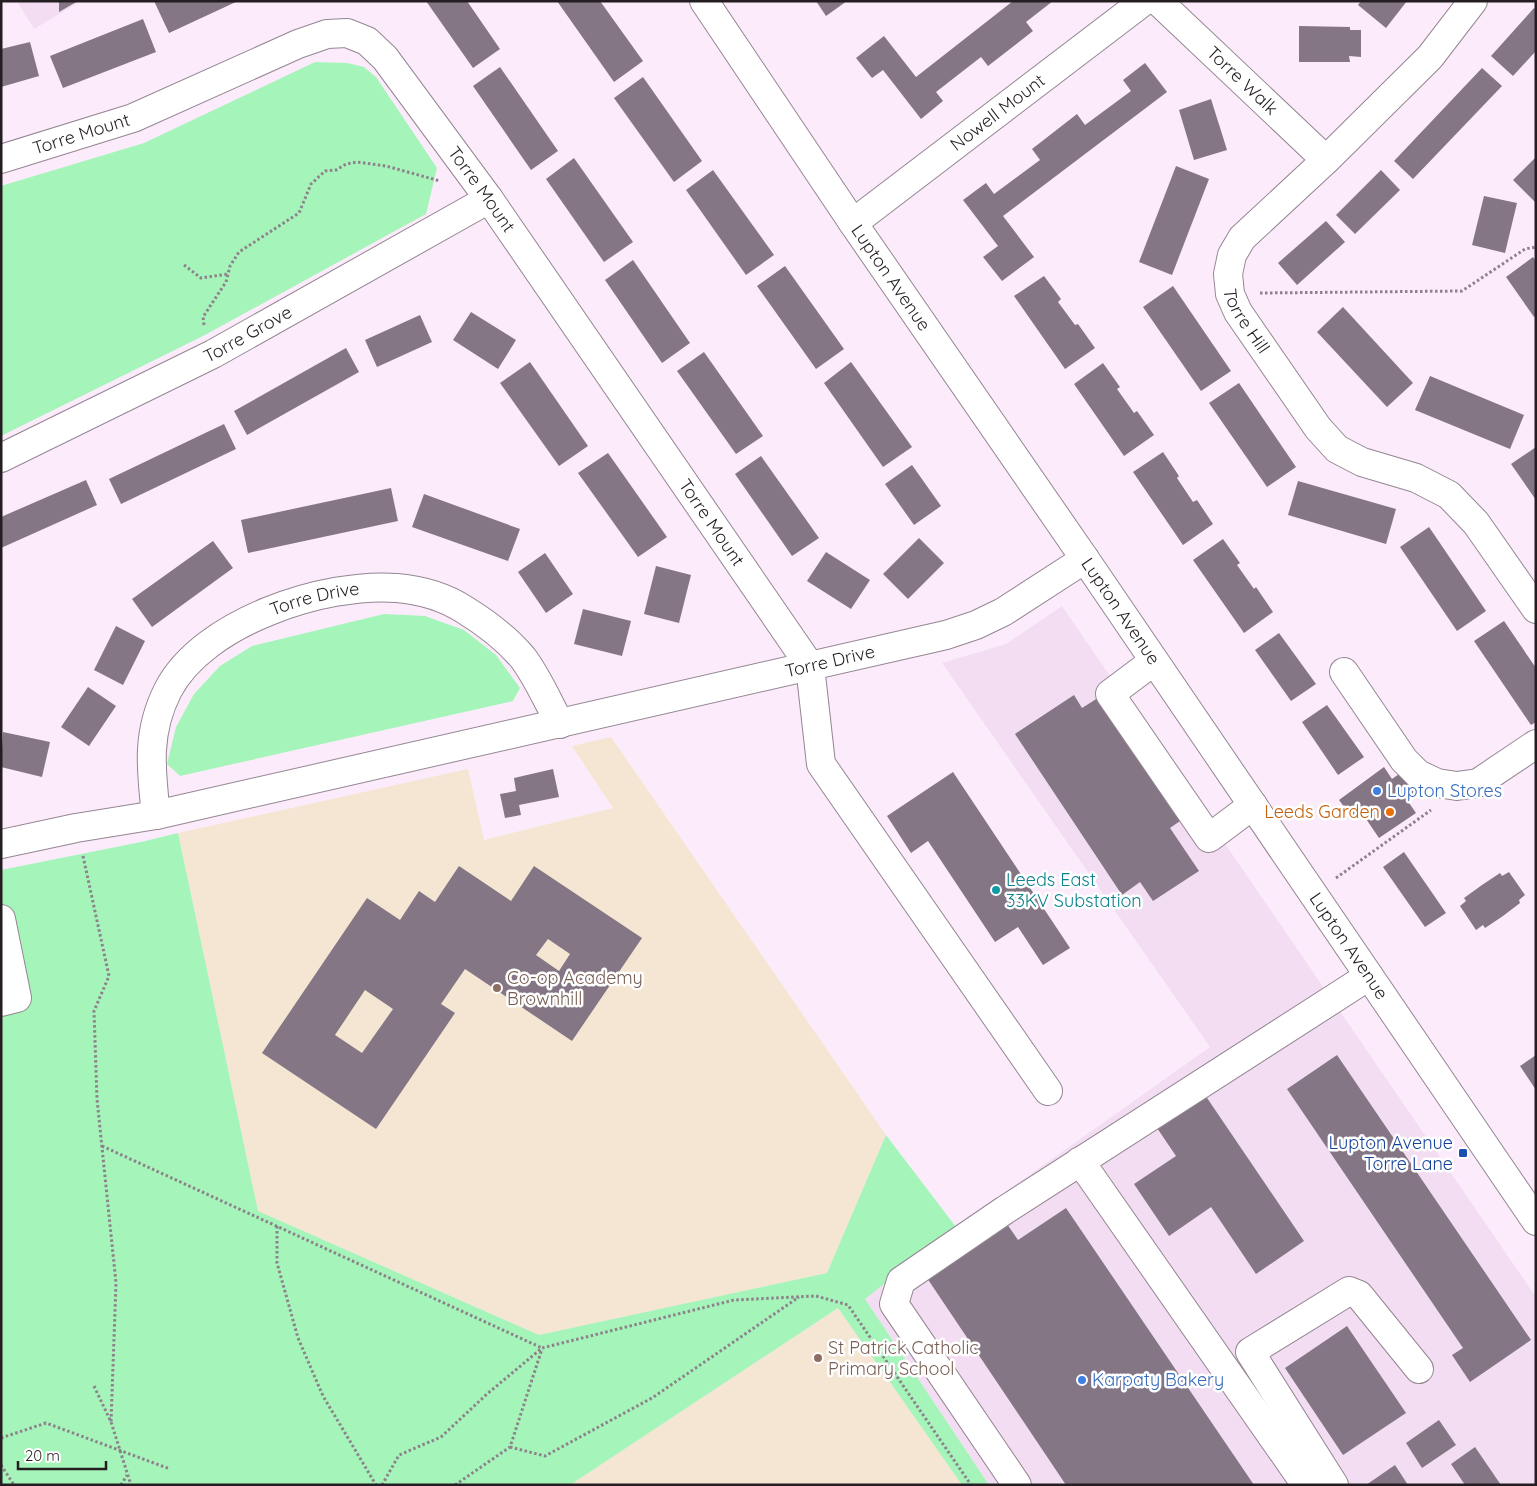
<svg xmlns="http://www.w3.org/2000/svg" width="1537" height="1486" viewBox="0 0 1537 1486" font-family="Quicksand,sans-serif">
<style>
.built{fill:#f3ddf2}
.education{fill:#f4e6d3}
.green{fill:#a5f4b9}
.building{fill:#847684;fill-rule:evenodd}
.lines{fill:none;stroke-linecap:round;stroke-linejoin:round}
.minor-casing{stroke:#948693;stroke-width:30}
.path{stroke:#8d828c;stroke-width:3;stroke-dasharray:2.5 2.5;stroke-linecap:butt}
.minor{stroke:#fff;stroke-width:28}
.shop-dot{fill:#3f7fe0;stroke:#fff;stroke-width:2}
.food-dot{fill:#e8710a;stroke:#fff;stroke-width:2}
.culture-dot{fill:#0f9aa8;stroke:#fff;stroke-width:2}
.education-dot{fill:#8d6e63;stroke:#fff;stroke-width:2}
.transit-dot{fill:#1a4fb4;stroke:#fff;stroke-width:2}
.labels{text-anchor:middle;stroke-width:5;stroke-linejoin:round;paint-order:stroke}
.street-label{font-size:18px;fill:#241e23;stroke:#fff}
.shop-label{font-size:18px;fill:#366cbe;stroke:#fff;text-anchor:start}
.food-label{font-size:18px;fill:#c56008;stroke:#fff;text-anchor:end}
.culture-label{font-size:18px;fill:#0d838f;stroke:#fff;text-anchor:start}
.education-label{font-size:18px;fill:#785e54;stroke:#fff;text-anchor:start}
.transit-label{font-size:18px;fill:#164399;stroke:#fff;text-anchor:end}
</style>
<rect width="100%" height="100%" fill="#fcecfb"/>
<g class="built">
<polygon points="17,1 81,1 34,29"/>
<polygon points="1062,606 1536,1297 1536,1485 989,1485 865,1299 956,1227 1210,1047 942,663 1006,644"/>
</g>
<g class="education">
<polygon points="611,737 886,1135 827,1273 539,1335 258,1211 178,833 468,769 484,840 613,808 572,746"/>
<polygon points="838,1308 962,1485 570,1485"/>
</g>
<g class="green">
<polygon points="315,62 347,63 364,67 376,77 437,168 426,214 205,335 1,436 1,186 144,143"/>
<polygon points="384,614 425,616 464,630 496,655 520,688 513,701 180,776 167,764 176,727 194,694 220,666 252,646"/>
<polygon points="178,833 258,1211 539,1335 827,1273 886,1135 956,1227 865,1299 989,1485 962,1485 838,1308 570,1485 1,1485 1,870 141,842"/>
</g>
<g class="building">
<polygon points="59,1 78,1 59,12"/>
<polygon points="154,1 238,1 169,33"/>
<polygon points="426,1 467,1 500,49 473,68"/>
<polygon points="557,1 600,1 643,61 614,82"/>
<polygon points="816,1 847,1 826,16"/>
<polygon points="1013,1 1053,1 1026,22 1033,31 988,66 981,57 936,92 943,101 921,119 883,70 872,78 856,58 884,36 916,77"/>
<polygon points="1361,1 1407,1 1386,28 1358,5"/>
<polygon points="1534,8 1536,10 1536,51 1513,76 1491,56"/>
<polygon points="143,19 156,52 63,88 50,56"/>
<polygon points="1299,26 1350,27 1350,30 1361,30 1361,57 1349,56 1350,62 1299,62"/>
<polygon points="30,42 39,76 1,87 1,49"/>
<polygon points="1145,63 1167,92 1003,216 1034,257 1002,281 983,257 998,246 963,200 986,183 994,194 1040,160 1032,149 1077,114 1085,125 1131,91 1123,80"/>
<polygon points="500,67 558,151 531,170 473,86"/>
<polygon points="1482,68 1502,86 1413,179 1394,161"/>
<polygon points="643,77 702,161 674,182 614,98"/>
<polygon points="1211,99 1227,150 1194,160 1179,110"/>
<polygon points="1536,157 1536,203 1513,180"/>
<polygon points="574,158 633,242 604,262 546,179"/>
<polygon points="1176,166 1209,179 1172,275 1139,262"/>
<polygon points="713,170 774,255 746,275 686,190"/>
<polygon points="1381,170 1400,190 1355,234 1336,215"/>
<polygon points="1484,196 1517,203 1505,253 1472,245"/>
<polygon points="1326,221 1345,242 1297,285 1278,263"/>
<polygon points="1533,257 1536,261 1536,316 1534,317 1506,277"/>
<polygon points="633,260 690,343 662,363 605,280"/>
<polygon points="785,266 844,349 816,369 757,286"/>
<polygon points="1044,276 1061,299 1058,302 1075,325 1078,324 1095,348 1065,369 1014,296"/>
<polygon points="1173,286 1231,371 1201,391 1143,307"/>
<polygon points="1343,307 1413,383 1387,407 1317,332"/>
<polygon points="471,312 516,340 498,369 453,340"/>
<polygon points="420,315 432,342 377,367 365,340"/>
<polygon points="346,348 359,372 247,435 234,411"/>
<polygon points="704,352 763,436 736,454 677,371"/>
<polygon points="530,362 588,446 559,466 500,383"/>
<polygon points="851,362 912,447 883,467 824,383"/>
<polygon points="1103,363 1120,387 1117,389 1134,413 1137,411 1154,435 1124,456 1074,384"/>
<polygon points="1430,376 1524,415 1510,449 1415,410"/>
<polygon points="1239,383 1296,467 1267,487 1209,403"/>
<polygon points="224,424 236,449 121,504 109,479"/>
<polygon points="1536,447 1536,500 1511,464"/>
<polygon points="1163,452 1179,476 1177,478 1193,502 1197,500 1213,524 1183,545 1133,472"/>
<polygon points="608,453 667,537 638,557 578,473"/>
<polygon points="761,456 819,538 792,556 735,474"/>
<polygon points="912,465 941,506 914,525 885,484"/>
<polygon points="86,480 97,505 1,548 1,517"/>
<polygon points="1298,481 1396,509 1386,544 1288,515"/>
<polygon points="391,488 398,521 248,553 241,520"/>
<polygon points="424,494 520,529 508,561 412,527"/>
<polygon points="1429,527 1486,611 1457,631 1400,547"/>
<polygon points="919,538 944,563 908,599 883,574"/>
<polygon points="1223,539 1240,563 1237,565 1254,589 1256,587 1273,612 1244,633 1193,560"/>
<polygon points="213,541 233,568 152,627 132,599"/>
<polygon points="826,552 870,580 851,609 807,581"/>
<polygon points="545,553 573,594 546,613 518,572"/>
<polygon points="656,566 691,575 679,623 644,614"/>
<polygon points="583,609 631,621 622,656 574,644"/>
<polygon points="1504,621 1536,668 1536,722 1531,725 1474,641"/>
<polygon points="116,626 145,641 123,685 94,670"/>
<polygon points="1279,633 1316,684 1291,701 1255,650"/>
<polygon points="88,687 116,706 89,746 61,727"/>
<polygon points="1074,695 1082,708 1101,696 1183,819 1170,828 1199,871 1153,901 1140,882 1122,895 1015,734"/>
<polygon points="1327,705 1364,757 1338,775 1302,722"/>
<polygon points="3,732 50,742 42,777 1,767"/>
<polygon points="1384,767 1392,779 1402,772 1417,794 1407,800 1416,813 1379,838 1362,813 1353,819 1339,800"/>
<polygon points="553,769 559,797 519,805 521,815 505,818 500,794 516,791 514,778"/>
<polygon points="953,772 1070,948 1043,965 1018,927 995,942 928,841 911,853 887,816"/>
<polygon points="1404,852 1446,913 1425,927 1383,867"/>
<path d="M 459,866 L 511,901 L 534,866 L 642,938 L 572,1041 L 465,969 L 441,1004 L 455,1013 L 376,1129 L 262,1053 L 367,898 L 400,920 L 419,891 L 435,902 ZM 548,939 L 570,954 L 559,971 L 536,955 ZM 365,990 L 393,1009 L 362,1053 L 335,1035 Z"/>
<polygon points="1509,872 1525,895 1519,900 1520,903 1503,916 1485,928 1483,925 1476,930 1460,906 1466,901 1464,898 1482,885 1500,873 1502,876"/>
<polygon points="1337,1055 1531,1340 1470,1382 1452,1355 1463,1348 1287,1089"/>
<polygon points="1536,1055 1536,1090 1520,1066"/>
<polygon points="1203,1092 1304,1241 1256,1274 1211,1207 1169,1236 1134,1184 1176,1156 1155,1125"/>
<polygon points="1066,1208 1254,1485 1066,1485 927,1278 1007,1224 1018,1240"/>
<polygon points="1347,1326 1406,1413 1343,1455 1285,1368"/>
<polygon points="1439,1420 1456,1445 1422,1468 1406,1443"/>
<polygon points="1475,1447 1501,1485 1465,1485 1451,1464"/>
<polygon points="1395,1465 1408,1485 1366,1485"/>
</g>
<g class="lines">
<g class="minor-casing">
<g id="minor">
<path id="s1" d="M 704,1 L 853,223 L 1085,559 L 1536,1221"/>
<path id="s2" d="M 1158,1 L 1326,160"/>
<path id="s3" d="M 1473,1 L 1430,57 L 1326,160 L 1242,238 L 1232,255 L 1228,274 L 1230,294 L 1238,312 L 1318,428 L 1337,449 L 1362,462 L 1416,478 L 1449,495 L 1476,523 L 1536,609"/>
<path id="s4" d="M 1,159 L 133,118 L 298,44 L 327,34 L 347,33 L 367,41 L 385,58 L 489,199 L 810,666 L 821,764 L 1048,1091"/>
<path id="s5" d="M 853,223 L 1144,1"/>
<path id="s6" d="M 1,458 L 213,354 L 489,199"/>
<polyline points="1154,661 1110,694 1209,838 1253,805"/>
<polyline points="1344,672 1404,760 1418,774 1437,783 1457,786 1478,783 1536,744"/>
<path id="s7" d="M 156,815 C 151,770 146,733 168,690 C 203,622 325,582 397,588 C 420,590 445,597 465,610 C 486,623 507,639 523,658 C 538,678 548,702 560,724"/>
<path id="s8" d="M 1,844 L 76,828 L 156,815 L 946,635 L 976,625 L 1003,612 L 1085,559"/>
<polyline points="1,919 17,998 1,1002"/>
<polyline points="1080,1161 1306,1485"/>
<polyline points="1017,1485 894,1304 901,1281 1005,1210 1369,976"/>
<polyline points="1334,1485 1250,1352 1349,1291 1359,1295 1419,1369"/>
</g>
</g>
<g class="path">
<polyline points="184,265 201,278 228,274"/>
<polyline points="1260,293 1462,291 1525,249 1536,247"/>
<polyline points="204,325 203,317 226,282 230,266 239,252 299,213 311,184 325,171 336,170 346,164 357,162 386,166 440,181"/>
<polyline points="83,856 109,976 94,1011 97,1099 116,1283 111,1422"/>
<polyline points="1336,878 1431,810"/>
<polyline points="102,1146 542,1348"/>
<polyline points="277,1226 277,1263 298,1338 323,1396 376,1485"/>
<polyline points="94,1386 111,1422 131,1485"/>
<polyline points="1,1438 46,1423 170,1469"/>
<polyline points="510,1447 545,1456 652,1398 799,1297"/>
<polyline points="1,1465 14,1485"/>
<polyline points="121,1485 127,1475"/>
<polyline points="382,1485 399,1455 441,1437 487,1394 542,1348 734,1300 816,1296 848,1305 971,1485"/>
<polyline points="455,1485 510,1447 542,1349"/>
</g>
<use href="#minor" class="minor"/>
</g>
<g class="shop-dot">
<circle cx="1377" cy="791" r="5"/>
<circle cx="1082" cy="1380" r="5"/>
</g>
<circle class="food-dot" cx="1390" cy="812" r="5"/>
<circle class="culture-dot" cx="996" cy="890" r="5"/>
<g class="education-dot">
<circle cx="497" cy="988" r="5"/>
<circle cx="818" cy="1358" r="5"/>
</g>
<rect class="transit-dot" x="1458" y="1148" width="10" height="10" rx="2.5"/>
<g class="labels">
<g class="street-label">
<text dy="6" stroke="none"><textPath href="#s2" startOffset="116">Torre Walk</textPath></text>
<text dy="6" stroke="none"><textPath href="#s5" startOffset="182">Nowell Mount</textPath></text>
<text dy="6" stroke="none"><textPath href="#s4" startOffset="84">Torre Mount</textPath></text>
<text dy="6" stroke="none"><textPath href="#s4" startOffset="579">Torre Mount</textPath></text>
<text dy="6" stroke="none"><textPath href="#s1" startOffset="334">Lupton Avenue</textPath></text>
<text dy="6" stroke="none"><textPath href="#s3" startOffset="422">Torre Hill</textPath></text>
<text dy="6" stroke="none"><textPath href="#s6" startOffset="276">Torre Grove</textPath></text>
<text dy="6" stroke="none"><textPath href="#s4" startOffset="984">Torre Mount</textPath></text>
<text dy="6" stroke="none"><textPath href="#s7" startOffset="306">Torre Drive</textPath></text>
<text dy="6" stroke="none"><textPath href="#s1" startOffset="739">Lupton Avenue</textPath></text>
<text dy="6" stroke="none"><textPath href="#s8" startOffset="849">Torre Drive</textPath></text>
<text dy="6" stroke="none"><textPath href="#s1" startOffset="1144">Lupton Avenue</textPath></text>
</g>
<g class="shop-label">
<text x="1387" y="797">Lupton Stores</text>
<text x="1092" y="1386">Karpaty Bakery</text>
</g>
<g class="food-label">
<text x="1380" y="818">Leeds Garden</text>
</g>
<g class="culture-label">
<text x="1006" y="886">Leeds East<tspan x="1006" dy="21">33KV Substation</tspan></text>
</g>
<g class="education-label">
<text x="507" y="984">Co-op Academy<tspan x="507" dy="21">Brownhill</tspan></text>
<text x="828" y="1354">St Patrick Catholic<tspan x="828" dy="21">Primary School</tspan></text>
</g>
<g class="transit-label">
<text x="1453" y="1149">Lupton Avenue<tspan x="1453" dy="21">Torre Lane</tspan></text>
</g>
</g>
<rect width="1537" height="1486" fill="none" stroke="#241e23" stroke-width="5"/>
<path d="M18 1461v8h88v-8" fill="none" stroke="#241e23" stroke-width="2.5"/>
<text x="25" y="1461" font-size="15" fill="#241e23" stroke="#ffffff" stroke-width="4" paint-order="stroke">20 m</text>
</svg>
